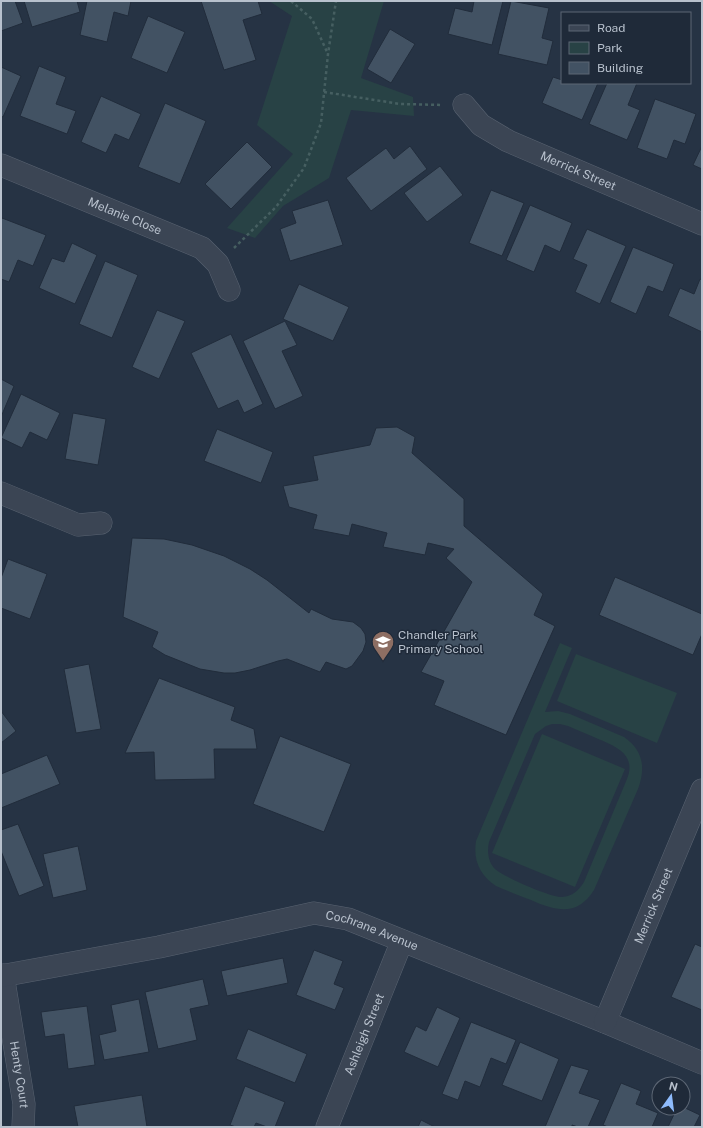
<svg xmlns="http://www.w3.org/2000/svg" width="703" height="1128" viewBox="0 0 703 1128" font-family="'Public Sans',sans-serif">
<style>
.green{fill:#284245;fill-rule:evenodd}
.building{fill:#425263;stroke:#212c3b}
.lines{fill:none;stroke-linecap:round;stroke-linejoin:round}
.minor-casing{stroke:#596371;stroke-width:23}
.path{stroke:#465f61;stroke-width:2.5;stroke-dasharray:3 3;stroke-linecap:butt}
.minor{stroke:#3b4554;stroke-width:22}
.labels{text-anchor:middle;stroke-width:3;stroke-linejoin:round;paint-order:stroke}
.street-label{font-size:12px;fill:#b8c1cd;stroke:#1f2a39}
.poi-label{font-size:12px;fill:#b8c1cd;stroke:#1f2a39;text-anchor:start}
</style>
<rect width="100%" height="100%" fill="#263344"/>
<g class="green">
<polygon points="269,1 384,1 361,78 413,97 414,116 351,110 329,178 283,206 255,238 227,228 293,154 257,125 292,16"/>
<path d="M 560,643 L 572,648 L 545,712 L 558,711 L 570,714 L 624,737 C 643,750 646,768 638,789 L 594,890 C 577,917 556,911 531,900 C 520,896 508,891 496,886 C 480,875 473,861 476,841 ZM 552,724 L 560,724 L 568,726 C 577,730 587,734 596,738 C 615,746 637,754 627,779 L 584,882 C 578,891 573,896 562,897 C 552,898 501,876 494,868 C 488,861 487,851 489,842 L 535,734 L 546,726 Z"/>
<polygon points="576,654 677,693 657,743 557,701"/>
<polygon points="542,734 625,769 575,887 492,853"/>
</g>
<g class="building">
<polygon points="1,1 15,1 23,23 1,31"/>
<polygon points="24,1 77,1 80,12 32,27"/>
<polygon points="87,1 131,1 128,16 114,12 107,42 80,35"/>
<polygon points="201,1 258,1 262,14 243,20 256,60 224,70"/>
<polygon points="474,1 503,1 492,45 448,34 455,8 472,12"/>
<polygon points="511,1 549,8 542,38 553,41 547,65 498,54"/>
<polygon points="148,16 185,32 167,73 131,58"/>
<polygon points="390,29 415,44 391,83 367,69"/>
<polygon points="39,66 66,77 56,104 76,111 67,134 20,116"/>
<polygon points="1,67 21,76 3,117 1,116"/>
<polygon points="553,77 562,80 562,83 598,83 582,120 542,103"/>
<polygon points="607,83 637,83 628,105 640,110 627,140 589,124"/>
<polygon points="101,96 141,114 129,140 115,134 106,153 81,142"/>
<polygon points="655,99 696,114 685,144 674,140 667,159 637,148"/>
<polygon points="165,103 206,121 180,184 138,167"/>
<polygon points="247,142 272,167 231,209 205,184"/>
<polygon points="410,146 427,169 371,211 346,178 386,148 394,159"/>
<polygon points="702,146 702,169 693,165"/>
<polygon points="440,166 463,195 427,222 404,193"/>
<polygon points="491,190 524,203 502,256 469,243"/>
<polygon points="328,200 343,245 290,261 280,229 296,223 292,211"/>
<polygon points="530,205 572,223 560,252 545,245 534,272 506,260"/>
<polygon points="2,218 46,235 33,266 18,260 9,282 1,279 1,221"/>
<polygon points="587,229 626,246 600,304 575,292 587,265 573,259"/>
<polygon points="72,243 97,255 75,304 39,288 52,258 64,262"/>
<polygon points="633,247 674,264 663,292 648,286 636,314 610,302"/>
<polygon points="105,261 138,275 112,338 79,324"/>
<polygon points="700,279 702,280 702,332 668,316 680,288 694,294"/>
<polygon points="299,284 349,307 333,341 283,319"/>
<polygon points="157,310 185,321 159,379 132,367"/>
<polygon points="285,321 297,345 282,351 303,396 275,409 243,341"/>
<polygon points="231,334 263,404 244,413 238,400 218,409 191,353"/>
<polygon points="1,379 14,386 1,417"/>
<polygon points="21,394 60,413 47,440 30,432 22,448 1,438"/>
<polygon points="73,413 106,419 98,465 65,459"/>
<polygon points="397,427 415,437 412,453 464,499 464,526 543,594 534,615 555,626 506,735 434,705 444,681 421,672 472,582 446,558 454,549 428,543 425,555 383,547 387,533 352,524 349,536 313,529 317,515 289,507 283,486 318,480 313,456 370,445 376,428"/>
<polygon points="217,429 273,452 261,483 204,461"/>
<polygon points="132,538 164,539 192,545 224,556 250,569 267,580 309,613 311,609 332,619 353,622 361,628 365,634 366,642 363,651 352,666 346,669 326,662 320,672 287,659 278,661 250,670 235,673 224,673 200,669 165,655 152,647 158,632 123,617"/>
<polygon points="8,559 47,574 30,619 1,608 1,578"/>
<polygon points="615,577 702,614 702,634 693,655 599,615"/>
<polygon points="89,664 101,729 76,733 64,669"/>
<polygon points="159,678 235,707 231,720 254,729 257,749 214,749 215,779 155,780 154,752 125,753"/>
<polygon points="1,711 16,731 1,743"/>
<polygon points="280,736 351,764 324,832 253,804"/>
<polygon points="47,755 60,784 1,808 1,774"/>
<polygon points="18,824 44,886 19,896 1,851 1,830"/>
<polygon points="78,846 87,890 53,898 43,854"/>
<polygon points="695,944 702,947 702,1010 671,997"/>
<polygon points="314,950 343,961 334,984 344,988 335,1010 296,995"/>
<polygon points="283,958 288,983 227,996 221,971"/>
<polygon points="203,979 209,1005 190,1009 197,1040 158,1049 145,992"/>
<polygon points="139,999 149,1052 104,1060 99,1035 116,1031 111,1005"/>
<polygon points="87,1006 95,1065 68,1069 64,1034 45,1037 41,1012"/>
<polygon points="437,1007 460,1018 438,1067 404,1052 416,1026 426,1031"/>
<polygon points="471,1022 516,1040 506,1064 491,1058 480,1087 465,1081 458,1100 442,1094"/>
<polygon points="248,1029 307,1054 295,1083 236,1059"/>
<polygon points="520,1042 559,1059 542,1101 502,1085"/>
<polygon points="571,1065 589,1070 579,1093 600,1100 588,1127 578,1127 572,1125 572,1127 545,1127"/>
<polygon points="621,1083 641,1091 636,1104 658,1113 652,1127 608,1127 603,1125"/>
<polygon points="245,1086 285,1102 275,1127 267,1127 256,1123 254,1127 236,1127 230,1125"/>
<polygon points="142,1095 147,1127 78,1127 74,1106"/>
<polygon points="683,1107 700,1115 694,1127 668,1127 677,1108"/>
<polygon points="421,1120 435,1127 418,1127"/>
</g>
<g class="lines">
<g class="minor-casing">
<g id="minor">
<path id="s1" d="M 464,105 L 481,125 L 508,141 L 702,224"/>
<path id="s2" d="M 1,165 L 202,248 L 218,264 L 229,290"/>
<polyline points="1,493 78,525 101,523"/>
<path id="s3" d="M 3,975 L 24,1104 L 23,1127"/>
<path id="s4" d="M 1,976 L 159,947 L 314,913 L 348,919 L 605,1022 L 702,1063"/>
<path id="s5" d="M 605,1022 L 702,790"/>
<path id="s6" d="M 327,1127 L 402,941"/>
</g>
</g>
<g class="path">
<polyline points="291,1 312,19 328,54"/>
<polyline points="324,92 400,104 443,105"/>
<polyline points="234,248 276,207 304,168 321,123 328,54 336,1"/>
</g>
<use href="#minor" class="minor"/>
</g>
<defs>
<g id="school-pin" transform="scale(1.15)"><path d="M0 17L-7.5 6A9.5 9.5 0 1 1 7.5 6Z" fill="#8d6e63" stroke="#1f2a39"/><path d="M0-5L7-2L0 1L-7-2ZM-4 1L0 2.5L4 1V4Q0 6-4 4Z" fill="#fff"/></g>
</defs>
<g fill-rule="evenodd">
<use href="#school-pin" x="383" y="642"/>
</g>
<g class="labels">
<g class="street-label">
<text dy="4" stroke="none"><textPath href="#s1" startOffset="134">Merrick Street</textPath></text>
<text dy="4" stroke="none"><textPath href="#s2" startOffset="134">Melanie Close</textPath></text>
<text dy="4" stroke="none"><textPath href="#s5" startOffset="126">Merrick Street</textPath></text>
<text dy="4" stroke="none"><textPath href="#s4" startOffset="380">Cochrane Avenue</textPath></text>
<text dy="4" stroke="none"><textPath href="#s6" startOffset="100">Ashleigh Street</textPath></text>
<text dy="4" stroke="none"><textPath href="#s3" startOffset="101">Henty Court</textPath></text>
</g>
<g class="poi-label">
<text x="398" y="639">Chandler Park<tspan x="398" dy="14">Primary School</tspan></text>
</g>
</g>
<rect width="703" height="1128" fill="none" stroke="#b8c1cd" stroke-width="4"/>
<rect x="561" y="12" width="130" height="72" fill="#1f2a39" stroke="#5c6674"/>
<rect x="569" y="25" width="20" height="6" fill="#3b4554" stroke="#5c6674"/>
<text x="597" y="32" font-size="12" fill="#b8c1cd">Road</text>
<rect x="569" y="42" width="20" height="12" fill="#284245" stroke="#5c6674"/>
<text x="597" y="52" font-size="12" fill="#b8c1cd">Park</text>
<rect x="569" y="62" width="20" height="12" fill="#425263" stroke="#5c6674"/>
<text x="597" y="72" font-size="12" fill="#b8c1cd">Building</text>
<g transform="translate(671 1096) rotate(14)"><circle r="19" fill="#1f2a39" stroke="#5c6674"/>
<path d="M0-3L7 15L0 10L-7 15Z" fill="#8ebbfc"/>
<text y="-6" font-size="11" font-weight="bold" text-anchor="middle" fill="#b8c1cd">N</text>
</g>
</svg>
